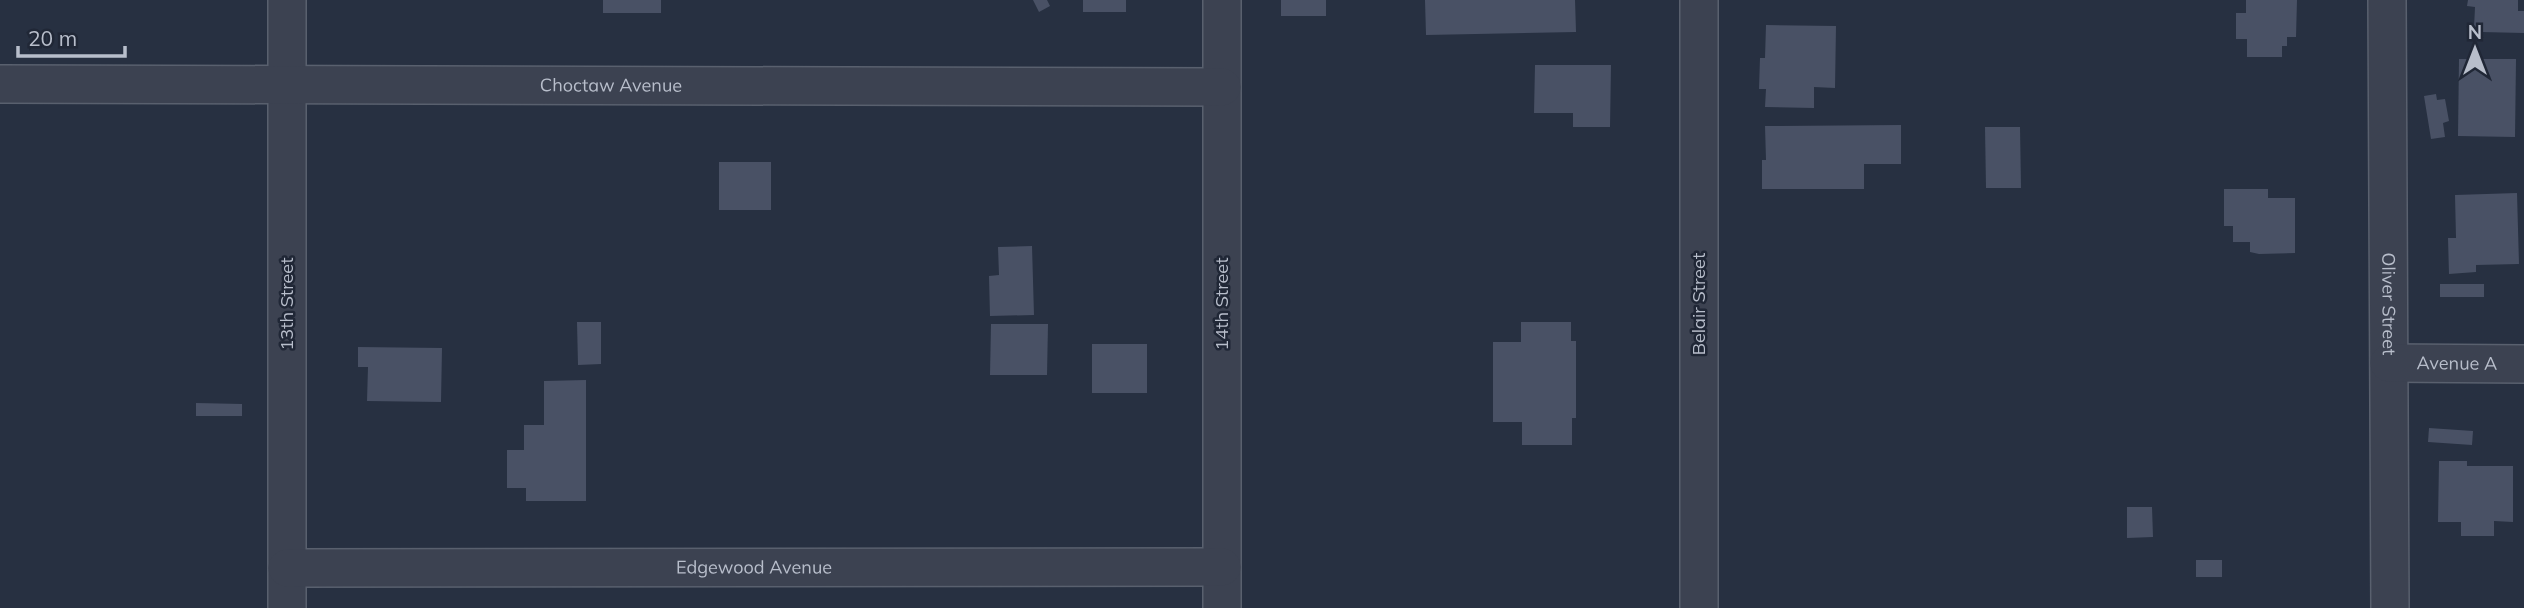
<svg xmlns="http://www.w3.org/2000/svg" width="2524" height="608" viewBox="0 0 2524 608" font-family="Mulish,sans-serif">
<style>
.building{fill:#495165}
.lines{fill:none;stroke-linecap:round;stroke-linejoin:round}
.minor-casing{stroke:#59606e;stroke-width:40}
.minor{stroke:#3c4251;stroke-width:37}
.labels{text-anchor:middle;stroke-width:5;stroke-linejoin:round;paint-order:stroke}
.street-label{font-size:18px;fill:#b8becb;stroke:#202736}
</style>
<rect width="100%" height="100%" fill="#273041"/>
<g class="building">
<rect x="603" y="0" width="58" height="13"/>
<polygon points="1033,0 1047,0 1050,6 1039,12"/>
<rect x="1083" y="0" width="43" height="12"/>
<rect x="1281" y="0" width="45" height="16"/>
<polygon points="1425,0 1575,0 1576,32 1426,35"/>
<polygon points="2246,0 2297,0 2296,37 2287,37 2287,46 2282,46 2282,57 2247,57 2247,39 2236,39 2236,13 2246,13"/>
<polygon points="2468,0 2518,0 2518,11 2524,11 2524,33 2481,32 2481,28 2474,28 2475,7 2467,6"/>
<polygon points="1766,25 1836,26 1835,88 1814,87 1814,108 1765,107 1766,89 1759,89 1760,58 1765,58"/>
<polygon points="2459,59 2516,59 2515,137 2458,136"/>
<polygon points="1535,65 1611,65 1610,127 1573,127 1573,113 1534,113"/>
<polygon points="2436,94 2437,100 2445,99 2449,121 2443,123 2445,137 2431,139 2424,96"/>
<polygon points="1901,125 1901,164 1864,164 1864,189 1762,189 1762,160 1766,160 1765,126"/>
<polygon points="1985,127 2020,127 2021,188 1986,188"/>
<rect x="719" y="162" width="52" height="48"/>
<polygon points="2224,189 2268,189 2268,198 2295,198 2295,253 2259,254 2250,252 2250,242 2233,242 2233,226 2224,226"/>
<polygon points="2517,193 2519,264 2476,265 2476,272 2449,274 2448,238 2456,238 2455,195"/>
<polygon points="1032,246 1034,315 990,316 989,276 999,275 998,247"/>
<rect x="2440" y="284" width="44" height="13"/>
<polygon points="577,322 601,322 601,364 578,365"/>
<polygon points="1521,322 1571,322 1571,341 1576,341 1576,418 1572,418 1572,445 1522,445 1522,422 1493,422 1493,342 1521,342"/>
<polygon points="991,324 1048,324 1047,375 990,375"/>
<rect x="1092" y="344" width="55" height="49"/>
<polygon points="358,347 442,348 441,402 367,401 368,367 358,367"/>
<polygon points="586,380 586,501 526,501 526,488 507,488 507,450 524,450 524,425 544,425 544,381"/>
<polygon points="196,403 242,404 242,416 196,416"/>
<polygon points="2429,428 2473,431 2472,445 2428,442"/>
<polygon points="2439,461 2467,461 2467,466 2513,466 2513,522 2494,521 2494,536 2461,536 2461,522 2438,522"/>
<polygon points="2127,507 2152,507 2153,537 2127,538"/>
<rect x="2196" y="560" width="26" height="17"/>
</g>
<g class="lines">
<g class="minor-casing">
<g id="minor">
<polyline points="287,0 287,608"/>
<polyline points="1222,0 1222,608"/>
<path id="s1" d="M 2387,0 L 2390,608"/>
<path id="s2" d="M 0,84 L 1222,87"/>
<path id="s3" d="M 2389,363 L 2524,364"/>
<path id="s4" d="M 287,568 L 1222,567"/>
<polyline points="1699,608 1699,0"/>
</g>
</g>
<use href="#minor" class="minor"/>
</g>
<g class="labels">
<g class="street-label">
<text dy="6" stroke="none"><textPath href="#s2" startOffset="611">Choctaw Avenue</textPath></text>
<text transform="translate(287 304) rotate(-90)" y="6">13th Street</text>
<text transform="translate(1222 304) rotate(-90)" y="6">14th Street</text>
<text transform="translate(1699 304) rotate(-90)" y="6">Belair Street</text>
<text dy="6" stroke="none"><textPath href="#s1" startOffset="304">Oliver Street</textPath></text>
<text dy="6" stroke="none"><textPath href="#s3" startOffset="68">Avenue A</textPath></text>
<text dy="6" stroke="none"><textPath href="#s4" startOffset="467">Edgewood Avenue</textPath></text>
</g>
</g>
<g transform="translate(2475 49)" stroke="#202736" stroke-width="5" paint-order="stroke">
<path d="M0-5L12 26L0 18L-12 26Z" fill="#b8becb"/>
<text y="-10" font-size="19" font-weight="bold" text-anchor="middle" fill="#b8becb">N</text>
</g>
<path d="M18 46v10h107v-10" fill="none" stroke="#b8becb" stroke-width="3.5"/>
<text x="28" y="46" font-size="21" fill="#b8becb" stroke="#202736" stroke-width="5" paint-order="stroke">20 m</text>
</svg>
